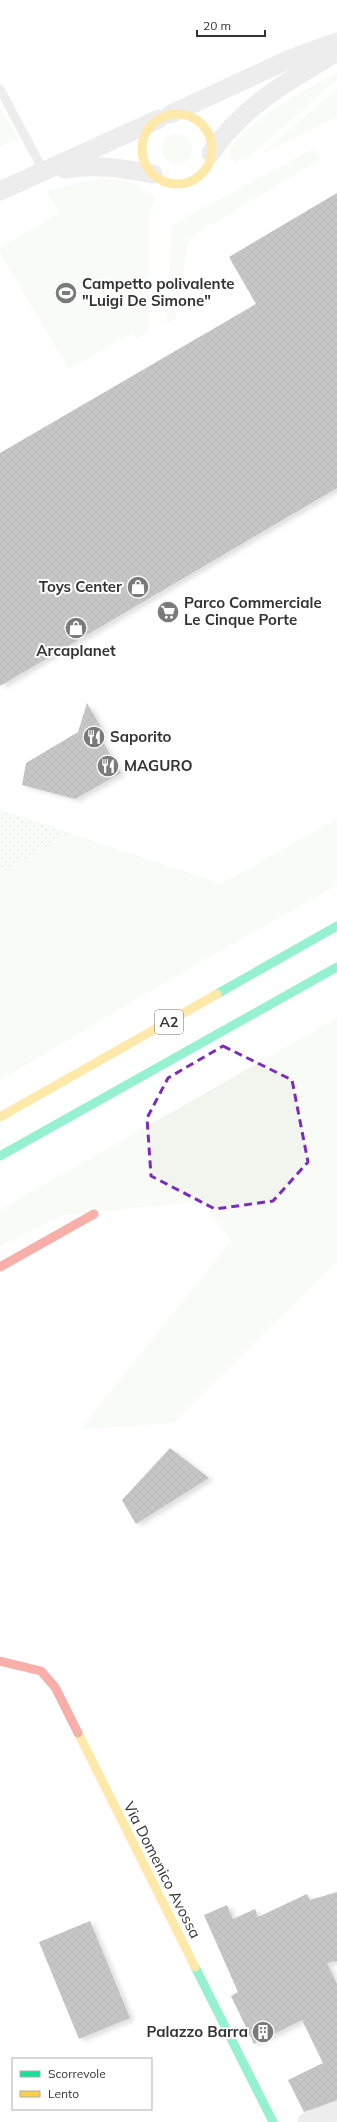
<svg xmlns="http://www.w3.org/2000/svg" width="337" height="2122" viewBox="0 0 337 2122" font-family="Mulish,sans-serif">
<style>
.green{fill:#f1f5ed}
.garden{fill:url(#garden-dots)}
.building{fill:url(#building-cross-hatch);filter:url(#shadow)}
.lines{fill:none;stroke-linecap:round;stroke-linejoin:round}
.lane{stroke:#d7d7d7;stroke-width:9}
.street{stroke:#d7d7d7;stroke-width:19}
.fast{stroke:#16e098;stroke-width:9}
.slow{stroke:#ffcf43;stroke-width:9}
.jam{stroke:#f24e42;stroke-width:9}
.marked{fill:none;stroke:#7b2cbf;stroke-width:3;stroke-dasharray:8 5;stroke-linejoin:round}
.labels{text-anchor:middle;stroke-width:4;stroke-linejoin:round;paint-order:stroke}
.shield{fill:#fff;stroke:#707070;stroke-width:1}
.shield-label{font-size:14px;font-weight:bold;fill:#333}
.poi-label{font-size:15px;font-weight:bold;fill:#333;stroke:#fff;text-anchor:start}
.street-label{font-size:15px;fill:#333;stroke:#fff}
</style>
<defs>
<pattern id="garden-dots" width="8" height="8" patternUnits="userSpaceOnUse"><rect width="8" height="8" fill="#f1f5ed"/><path d="M2 2h.1M6 6h.1" fill="none" stroke="#cfd2cc" stroke-width="1.8" stroke-linecap="round"/></pattern>
<pattern id="building-cross-hatch" width="8" height="8" patternUnits="userSpaceOnUse"><rect width="8" height="8" fill="#818181"/><path d="M0 0l8 8M0 8l8-8" fill="none" stroke="#6a6a6a"/></pattern>
<filter id="shadow"><feDropShadow dx="4.5" dy="2.5" stdDeviation="2" flood-color="#0004"/></filter>
</defs>
<rect width="100%" height="100%" fill="#fff"/>
<g class="green">
<path d="M 337,73 L 337,80 L 253,153 L 236,162 L 230,159 C 221,134 317,83 337,73 Z"/>
<polygon points="337,89 337,116 260,155"/>
<polygon points="0,107 18,138 0,147"/>
<circle cx="177" cy="149" r="15"/>
<polygon points="313,149 320,159 193,236 188,242 176,319 166,324 172,225"/>
<polygon points="117,179 136,184 155,197 149,218 149,332 137,339 132,332 69,369 0,253 0,248 60,213 47,191 93,180"/>
<polygon points="337,819 337,885 167,981 0,1080 0,874 70,833 221,884"/>
<polygon points="337,1018 337,1262 173,1423 81,1429 231,1241 202,1201 65,1215 0,1246 0,1210"/>
</g>
<polygon class="garden" points="0,810 70,833 0,874"/>
<g class="building">
<polygon points="337,193 337,488 0,686 0,453 256,304 229,257"/>
<polygon points="87,703 103,731 100,737 121,773 75,799 22,785 26,763 78,732"/>
<polygon points="170,1448 209,1478 136,1524 122,1500"/>
<polygon points="337,1892 337,1961 327,1963 337,1984 337,2100 304,2112 288,2080 323,2063 302,2020 254,2044 231,1996 238,1992 204,1915 227,1905 233,1919 255,1909 258,1917 307,1894 310,1900"/>
<polygon points="90,1921 130,2018 79,2039 39,1942"/>
</g>
<g class="lines">
<polyline class="lane" points="0,89 44,172"/>
<g class="street">
<polyline points="171,114 290,59 337,42"/>
<path d="M 211,153 C 244,105 288,81 337,52"/>
<path d="M 65,169 C 97,164 121,168 153,174"/>
<polyline points="0,191 159,119"/>
<polyline points="307,2122 337,2111"/>
</g>
<g class="fast">
<polyline points="217,994 337,926"/>
<polyline points="0,1156 337,967"/>
<polyline points="195,1967 273,2122"/>
</g>
<g class="slow">
<circle cx="177" cy="149" r="35"/>
<polyline points="0,1117 217,994"/>
<polyline points="78,1733 195,1967"/>
</g>
<g class="jam">
<polyline points="0,1267 94,1214"/>
<polyline points="0,1661 41,1671 55,1687 78,1733"/>
</g>
</g>
<path d="M0 0H337V2122H0ZM 223,1046 L 292,1080 L 308,1162 L 273,1201 L 215,1209 L 151,1176 L 147,1118 L 168,1078 Z" fill="#fff" fill-opacity=".55" fill-rule="evenodd"/>
<path class="marked" d="M 223,1046 L 292,1080 L 308,1162 L 273,1201 L 215,1209 L 151,1176 L 147,1118 L 168,1078 Z"/>
<defs>
<g id="stadium-disc" transform="scale(1.15)"><circle r="9.5" fill="#7a7a7a" stroke="#fff"/><path d="M0-5a6.5 5 0 1 0 0 10a6.5 5 0 1 0 0-10ZM-3.5-1.8h7v3.6h-7Z" fill="#fff"/></g>
<g id="shop-disc" transform="scale(1.15)"><circle r="9.5" fill="#7a7a7a" stroke="#fff"/><path d="M-5-2.5h2.3a2.7 3.5 0 0 1 5.4 0H5L5.5 6h-11ZM-1.5-2.5h3a1.5 2.3 0 0 0-3 0Z" fill="#fff"/></g>
<g id="supermarket-disc" transform="scale(1.15)"><circle r="9.5" fill="#7a7a7a" stroke="#fff"/><path d="M-6-5.5h2.5l.6 2H6L4.5 2H-2.5L-4.4-4H-6ZM-1.5 3.2a1.3 1.3 0 1 0 .1 0ZM3 3.2a1.3 1.3 0 1 0 .1 0Z" fill="#fff"/></g>
<g id="restaurant-disc" transform="scale(1.15)"><circle r="9.5" fill="#7a7a7a" stroke="#fff"/><path d="M-5-6h1v4h1v-4h1v4h1v-4h1v5L-1.5 .5V6h-2V.5L-5-1ZM5-6V6H3V1.5H1.5Q1.5-4 5-6Z" fill="#fff"/></g>
<g id="building-disc" transform="scale(1.15)"><circle r="9.5" fill="#7a7a7a" stroke="#fff"/><path d="M-4-6H4V6H1V3H-1V6H-4ZM-2.5-4.3h1.7v1.8h-1.7ZM.8-4.3h1.7v1.8H.8ZM-2.5-1h1.7V.8h-1.7ZM.8-1h1.7V.8H.8Z" fill="#fff"/></g>
</defs>
<g fill-rule="evenodd">
<use href="#stadium-disc" x="66" y="293"/>
<use href="#shop-disc" x="138" y="587"/>
<use href="#supermarket-disc" x="168" y="612"/>
<use href="#shop-disc" x="76" y="628"/>
<use href="#restaurant-disc" x="94" y="737"/>
<use href="#restaurant-disc" x="108" y="766"/>
<use href="#building-disc" x="263" y="2032"/>
</g>
<g class="labels">
<rect class="shield" x="155" y="1010" width="28" height="24" rx="3"/>
<g class="shield-label">
<text x="169" y="1027">A2</text>
</g>
<g class="poi-label">
<text x="82" y="289">Campetto polivalente<tspan x="82" dy="17">"Luigi De Simone"</tspan></text>
<text x="122" y="592" text-anchor="end">Toys Center</text>
<text x="184" y="608">Parco Commerciale<tspan x="184" dy="17">Le Cinque Porte</tspan></text>
<text x="76" y="656" text-anchor="middle">Arcaplanet</text>
<text x="110" y="742">Saporito</text>
<text x="124" y="771">MAGURO</text>
<text x="248" y="2037" text-anchor="end">Palazzo Barra</text>
</g>
<g class="street-label">
<text transform="translate(162 1870) rotate(63)" y="5">Via Domenico Avossa</text>
</g>
</g>
<rect x="12" y="2058" width="140" height="52" fill="#ffffff" stroke="#adadad"/>
<rect x="20" y="2071" width="20" height="6" fill="#16e098" stroke="#adadad"/>
<text x="48" y="2078" font-size="12" fill="#333333">Scorrevole</text>
<rect x="20" y="2091" width="20" height="6" fill="#ffcf43" stroke="#adadad"/>
<text x="48" y="2098" font-size="12" fill="#333333">Lento</text>
<path d="M197 30v6h68v-6" fill="none" stroke="#333333" stroke-width="2"/>
<text x="203" y="30" font-size="12" fill="#333333" stroke="#ffffff" stroke-width="3" paint-order="stroke">20 m</text>
</svg>
